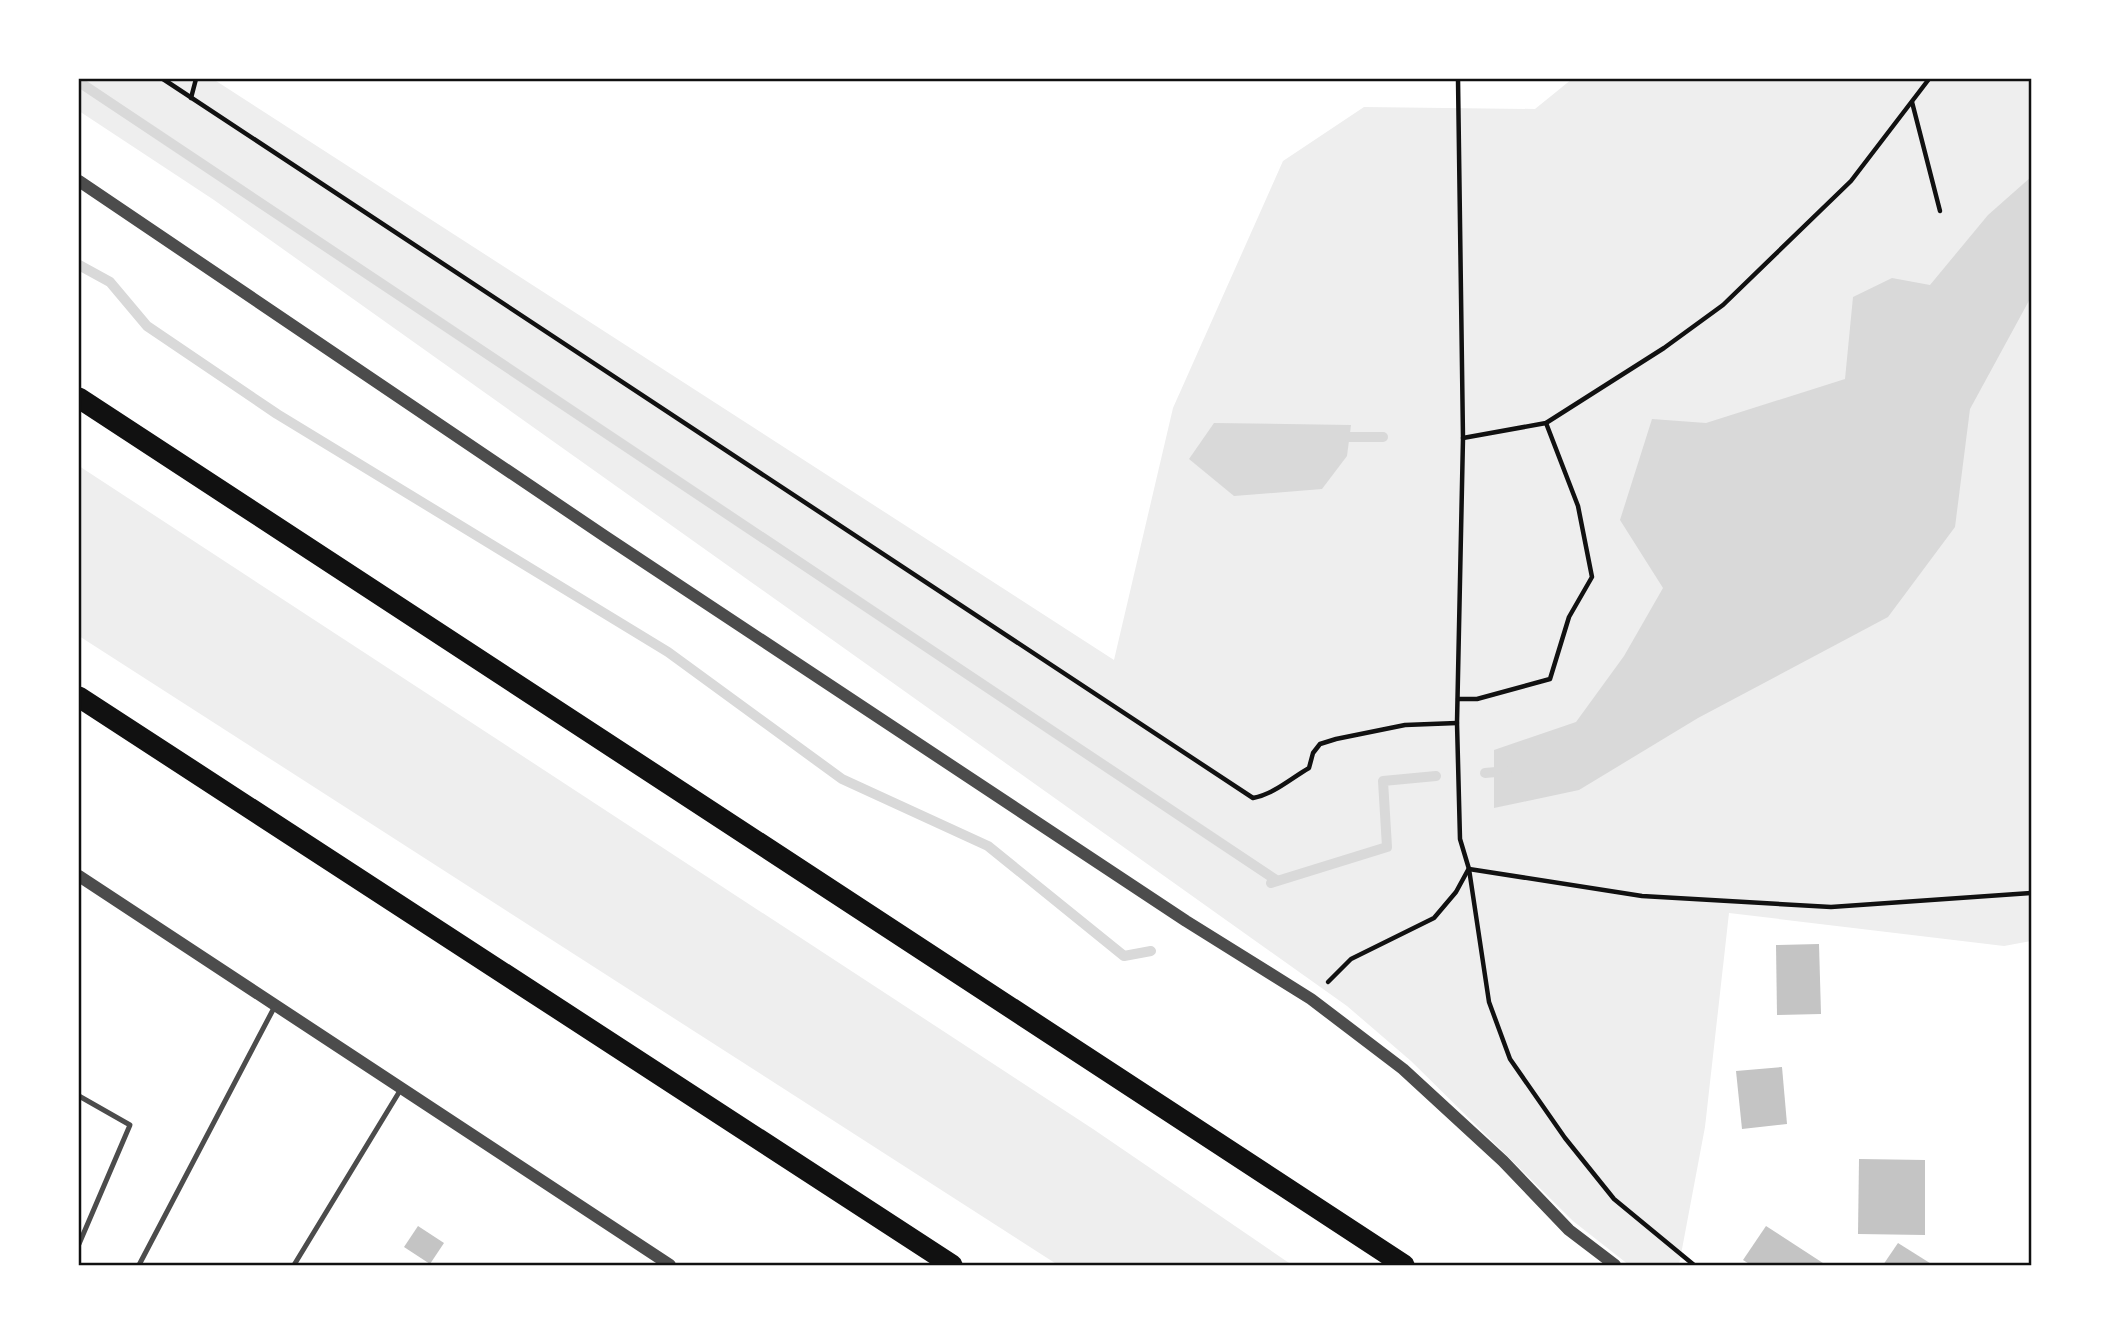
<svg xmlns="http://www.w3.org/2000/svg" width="2110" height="1344" viewBox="0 0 2110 1344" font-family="'Golos Text',sans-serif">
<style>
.green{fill:#eee}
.water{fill:#d9d9d9}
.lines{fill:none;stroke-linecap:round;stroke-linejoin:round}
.stream{stroke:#d9d9d9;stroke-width:10}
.building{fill:#c4c4c4}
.path{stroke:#111;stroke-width:4.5}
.service{stroke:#4c4c4c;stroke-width:5}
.tertiary{stroke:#4c4c4c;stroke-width:12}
.motorway{stroke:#111;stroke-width:21}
.neatline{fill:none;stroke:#111;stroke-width:2.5}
</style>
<rect width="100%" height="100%" fill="#fff"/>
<g class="green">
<polygon points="79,79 213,79 1114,660 1173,408 1283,161 1364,107 1535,109 1572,79 2031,79 2031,941 2004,946 1729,913 1705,1127 1679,1265 1629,1265 1573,1221 1411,1061 1347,1006 214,200 79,111"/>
<polygon points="79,466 1093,1129 1292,1265 1058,1265 79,636"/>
</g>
<g class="water">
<polygon points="2031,177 2031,297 1970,409 1955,527 1888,617 1698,718 1579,790 1494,808 1494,750 1576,722 1624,656 1663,588 1620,520 1652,419 1706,423 1845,379 1853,297 1892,278 1930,285 1988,215"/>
<polygon points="1214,423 1351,425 1347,456 1322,489 1234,496 1189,459"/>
</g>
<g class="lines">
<g class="stream">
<polyline points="79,82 1276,880"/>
<polyline points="79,265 110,282 147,326 277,414 668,652 842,779 988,846 1124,956 1151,951"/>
<polyline points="1349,437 1383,437"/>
<polyline points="1485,773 1507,771"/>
<polyline points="1271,883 1387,847 1383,781 1436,776"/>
</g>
</g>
<g class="building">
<polygon points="1819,944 1821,1014 1777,1015 1776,945"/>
<polygon points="1782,1067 1787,1124 1742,1129 1736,1071"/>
<polygon points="1859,1159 1925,1160 1925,1235 1858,1234"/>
<polygon points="418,1226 444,1243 430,1264 404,1247"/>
<polygon points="1766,1226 1826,1265 1751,1265 1743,1260"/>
<polygon points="1898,1243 1933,1265 1883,1265"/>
</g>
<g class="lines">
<g class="path">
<path d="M 163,79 L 1253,798 C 1274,794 1290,779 1309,768 L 1313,753 L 1320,744 L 1336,739 L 1405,725 L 1457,723"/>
<polyline points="1458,79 1463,438 1457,723 1460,839 1469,869 1489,1002 1510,1059 1565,1138 1614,1199 1694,1265"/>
<polyline points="191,98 196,79"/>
<polyline points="1912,102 1940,211"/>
<polyline points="1463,438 1546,423 1664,348 1723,305 1851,181 1929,79"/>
<polyline points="1458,699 1477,699 1550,679 1569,617 1592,577 1578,506 1546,423"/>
<polyline points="1469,869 1642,896 1831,907 2031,893"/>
<polyline points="1328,982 1351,959 1434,918 1456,892 1468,870"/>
</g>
<g class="service">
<polyline points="79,1096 130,1125 79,1244"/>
<polyline points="139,1265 275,1006"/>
<polyline points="294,1265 401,1089"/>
</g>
<g class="tertiary">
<polyline points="79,181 606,537 1186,921 1311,999 1403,1069 1503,1161 1569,1230 1615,1265"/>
<polyline points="79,876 670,1265"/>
</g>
<g class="motorway">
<polyline points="79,398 1404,1265"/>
<polyline points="79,697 952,1265"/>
</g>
</g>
<rect width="2110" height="1344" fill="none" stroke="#ffffff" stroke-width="161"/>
<rect x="80" y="80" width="1950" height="1184" class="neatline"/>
</svg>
